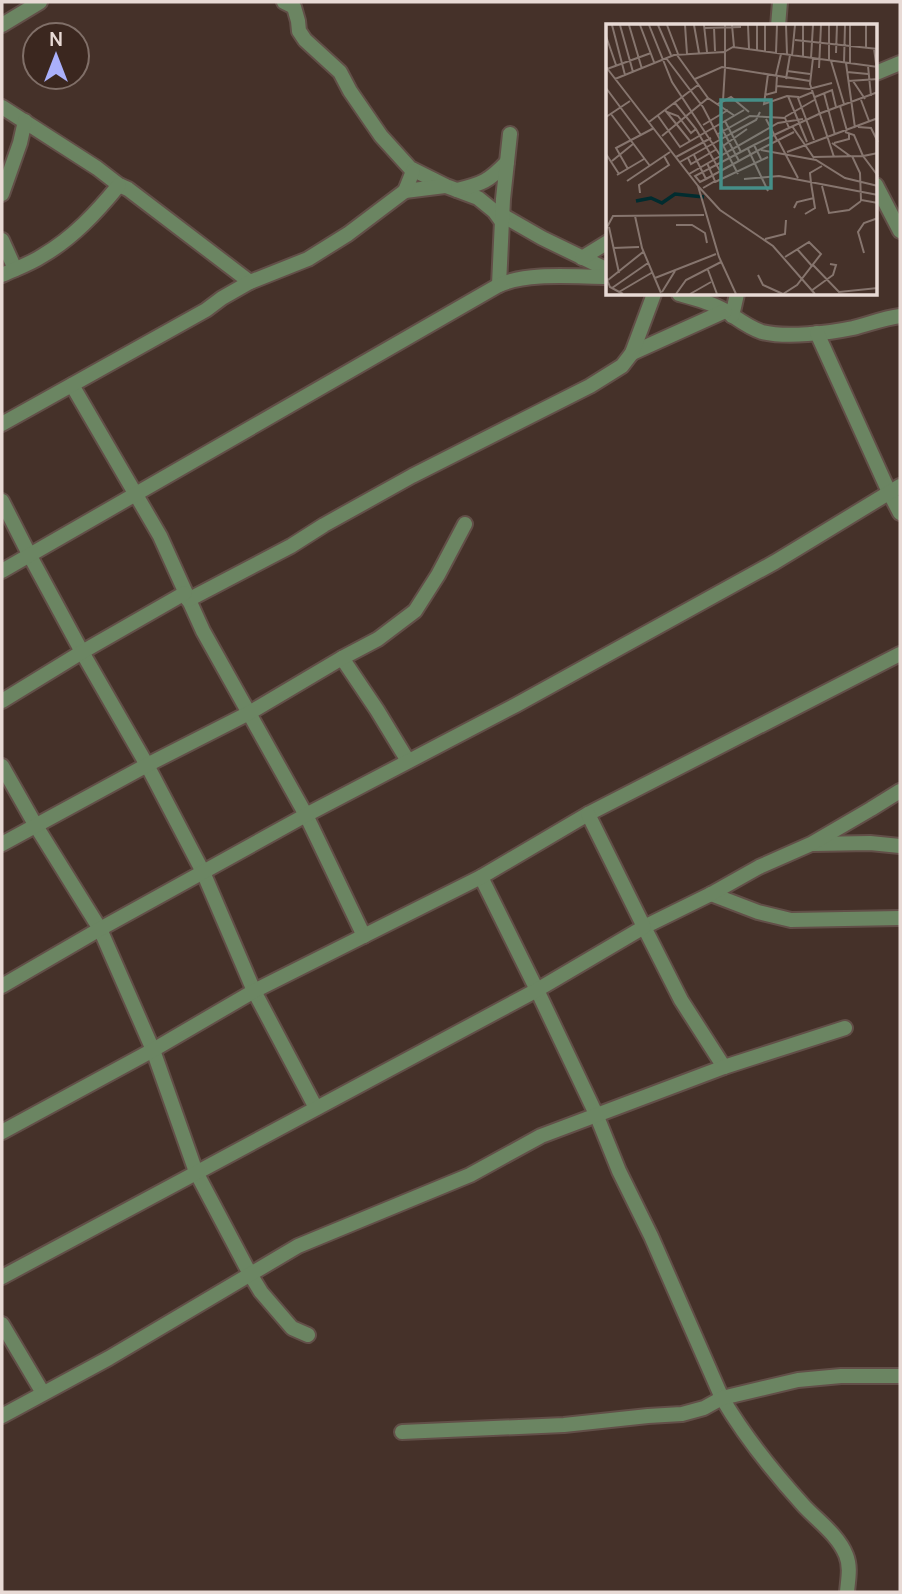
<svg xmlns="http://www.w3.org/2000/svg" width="902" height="1594" viewBox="0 0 902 1594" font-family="Manrope,sans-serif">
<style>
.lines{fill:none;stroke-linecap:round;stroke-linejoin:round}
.minor-casing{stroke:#624f48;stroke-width:18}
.minor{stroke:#6b8562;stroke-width:14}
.inset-river{fill:none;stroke:#012c2f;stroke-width:3.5}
.inset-road{fill:none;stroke:#86756e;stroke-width:2}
.view{fill:#458f88;fill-opacity:0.15;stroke:#458f88;stroke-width:3.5}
.inset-edge{fill:none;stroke:#e8dad5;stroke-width:3.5}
</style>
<rect width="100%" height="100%" fill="#453129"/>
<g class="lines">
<g class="minor-casing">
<g id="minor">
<polyline points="284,2 294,7 298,21 299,31 305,40 340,72 350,91 381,136 410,168 446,186 478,198 494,211 502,222"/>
<polyline points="2,25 40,2"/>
<polyline points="778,26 780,2"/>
<polyline points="876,73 900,63"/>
<polyline points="2,107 97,168 119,185 128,189 250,282"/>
<polyline points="876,185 900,231"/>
<path d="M 457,190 C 482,184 489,181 507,162"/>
<polyline points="405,191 445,186"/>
<polyline points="2,194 20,143 25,121"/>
<polyline points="502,215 542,238 608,270"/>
<polyline points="2,240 15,269"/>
<polyline points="582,258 608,242"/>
<path d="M 2,275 C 15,269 30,264 42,256 C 73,238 97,212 119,185"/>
<polyline points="499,285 503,199 510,134"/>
<path d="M 679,294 C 694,298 710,302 724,310 C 737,318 747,327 762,332 C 786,338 829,333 853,328 C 869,324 884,318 900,316"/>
<polyline points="732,316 737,294"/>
<polyline points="817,333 889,492 900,513"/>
<polyline points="632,353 725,311"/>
<polyline points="72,385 160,536 203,631 306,815 364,936"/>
<polyline points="2,424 206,310 222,298 250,282 308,259 348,234 397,197 405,191 413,171"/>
<polyline points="2,501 30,556 82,652 147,765 203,872 254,991 316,1108"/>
<path d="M 2,571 L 499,285 C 529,272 575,277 608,277"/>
<polyline points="188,600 291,546 324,525 412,476 590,386 622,366 632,353 654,294"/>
<polyline points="342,658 377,710 408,761"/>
<polyline points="2,701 82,652 185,593"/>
<polyline points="2,766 36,826 100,929 153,1050 196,1172 250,1274 261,1292 292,1328 308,1335"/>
<polyline points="2,844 147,765 249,713 342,658 378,639 415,611 438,575 465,524"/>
<polyline points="813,844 870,843 900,846"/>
<path d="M 481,877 L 537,990 L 596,1114 L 619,1171 L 651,1236 L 722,1398 C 745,1437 774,1473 804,1506 C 818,1521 838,1535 846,1555 C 851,1567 848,1580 847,1592"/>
<polyline points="711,894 758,912 791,920 900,918"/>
<polyline points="2,986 100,929 306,815 516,705 775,562 900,486"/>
<polyline points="724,1067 681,1000 644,927 711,894 759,867 811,844 871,809 900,791"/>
<polyline points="2,1132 153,1050 254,991 481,877 588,814 900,654"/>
<polyline points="2,1277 537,990 644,927 588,814"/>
<polyline points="2,1324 43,1393"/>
<polyline points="2,1416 109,1358 298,1246 470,1175 541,1136 724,1067 845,1028"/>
<polyline points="402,1432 564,1425 648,1416 682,1414 704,1408 722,1398 798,1380 841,1376 900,1376"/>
</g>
</g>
<use href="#minor" class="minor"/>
</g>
<g transform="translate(606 24)">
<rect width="271" height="271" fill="#453129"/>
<path class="inset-river" d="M 30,177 L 45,174 L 56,179 L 69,170 L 98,173"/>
<path class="inset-road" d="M 6,1 L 19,51M 14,1 L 27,48M 23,1 L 36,45M 34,1 L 48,38M 43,1 L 66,58 L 114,131M 52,1 L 65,31M 61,1 L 72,30M 79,1 L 81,30M 88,1 L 93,29M 98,1 L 101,28M 119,1 L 119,43M 126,1 L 128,23M 142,1 L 143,25M 151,1 L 151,26M 180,1 L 181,30M 244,1 L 244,40M 260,1 L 260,24M 108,3 L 109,27M 99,4 L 135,3M 0,12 L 10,41M 189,16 L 272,25M 268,24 L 272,55M 159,27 L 159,1M 170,29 L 171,1M 230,29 L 231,1M 71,31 L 102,74 L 129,92M 186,32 L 189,1M 197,33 L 197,1M 60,34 L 97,83 L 132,150M 205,34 L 207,1M 207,34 L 204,60 L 228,133M 223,37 L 223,1M 225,37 L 238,80M 238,39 L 239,1M 240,39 L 249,104M 262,42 L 265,72M 0,43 L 92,162 L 113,233 L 130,270M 213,44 L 215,1M 1,45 L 45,29M 181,47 L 204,50M 241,48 L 262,50M 162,50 L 158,80 L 181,72 L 193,73M 170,51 L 175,30M 9,55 L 68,31 L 118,28 L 127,23 L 272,43M 89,55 L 116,43 L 204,57M 180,55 L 184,31M 242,57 L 272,55M 247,57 L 259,75M 171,62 L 203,65 L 226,59M 0,64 L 35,111M 207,68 L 192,74 L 208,116M 218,69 L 229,111M 159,71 L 170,68 L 171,52M 182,72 L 201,118M 209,73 L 226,66 L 230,83M 255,76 L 263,97M 117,77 L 119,44M 69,79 L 90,105 L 114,147M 112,80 L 125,73 L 143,88M 234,82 L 241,107M 59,86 L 84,117M 61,88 L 72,92 L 85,109 L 90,105M 5,90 L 44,142M 52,92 L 74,123 L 138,86M 0,93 L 24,77M 179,93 L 210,75M 160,95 L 171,116M 119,97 L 135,128M 43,98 L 92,61M 97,101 L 122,86M 114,101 L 133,137M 186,102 L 208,134M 252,103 L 265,104 L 272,118M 239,108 L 248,111 L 257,132 L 272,129M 126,109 L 150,96 L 154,88M 112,110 L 144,92 L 179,94 L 183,104M 56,112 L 102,74M 172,116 L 192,154M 226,119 L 244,132M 228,119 L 243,115 L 243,109M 148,121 L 151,127 L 100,155 L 94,158 L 89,152 L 148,121 L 168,111 L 215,89 L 272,68M 117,122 L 141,105M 142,125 L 162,167M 155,126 L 210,136 L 239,154 L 272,162M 181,128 L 272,94M 0,130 L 13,150M 88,131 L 100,155M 246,132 L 254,149 L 255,176 L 272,179M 70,133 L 105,114M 207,133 L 257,132 L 272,152M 82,134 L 85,140 L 111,125M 155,135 L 151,127 L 188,108M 6,137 L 27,120M 74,138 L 126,109M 22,145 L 10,124 L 48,104M 83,150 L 172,99 L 197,95M 11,151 L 38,135M 138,155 L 173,152 L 272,171M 21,157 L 64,128M 109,158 L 162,133M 205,159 L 204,149 L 216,142M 92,162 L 114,186 L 167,222 L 209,270M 216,162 L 223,189 L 243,186 L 255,177M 97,164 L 109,157 L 101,139M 34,169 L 33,161 L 63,141 L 58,132M 188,184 L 191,178 L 208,174M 199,190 L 209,184 L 205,159M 29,192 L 36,224 L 55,269M 70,201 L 86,201 L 99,209 L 101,219M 3,203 L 13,249M 0,205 L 7,192 L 98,191M 159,215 L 179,210 L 180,196M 7,224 L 33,223M 191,225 L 206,242M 258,229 L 252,208 L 258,199 L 272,194M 207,241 L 233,268 L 272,264M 102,246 L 111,270M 152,251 L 157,261 L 177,270M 0,253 L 4,263 L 17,270M 49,254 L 110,230M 2,256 L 37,228M 6,264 L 42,239M 205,267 L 227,251 L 230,241 L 224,240M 13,268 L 47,248M 56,268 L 69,247M 70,270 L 80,256 L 115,238M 84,270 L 105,258M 177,270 L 191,261 L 215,230 L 203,218 L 179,233"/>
<path class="view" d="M 115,76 L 165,76 L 165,164 L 115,164 Z"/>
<rect width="271" height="271" class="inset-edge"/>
</g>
<rect width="902" height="1594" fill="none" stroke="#e8dad5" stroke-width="7"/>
<g transform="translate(56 56)"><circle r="33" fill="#3b271f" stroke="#806f68" stroke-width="2"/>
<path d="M0-5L12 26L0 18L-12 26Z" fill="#aab0fb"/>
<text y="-10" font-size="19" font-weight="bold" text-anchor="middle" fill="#e8dad5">N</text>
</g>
</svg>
